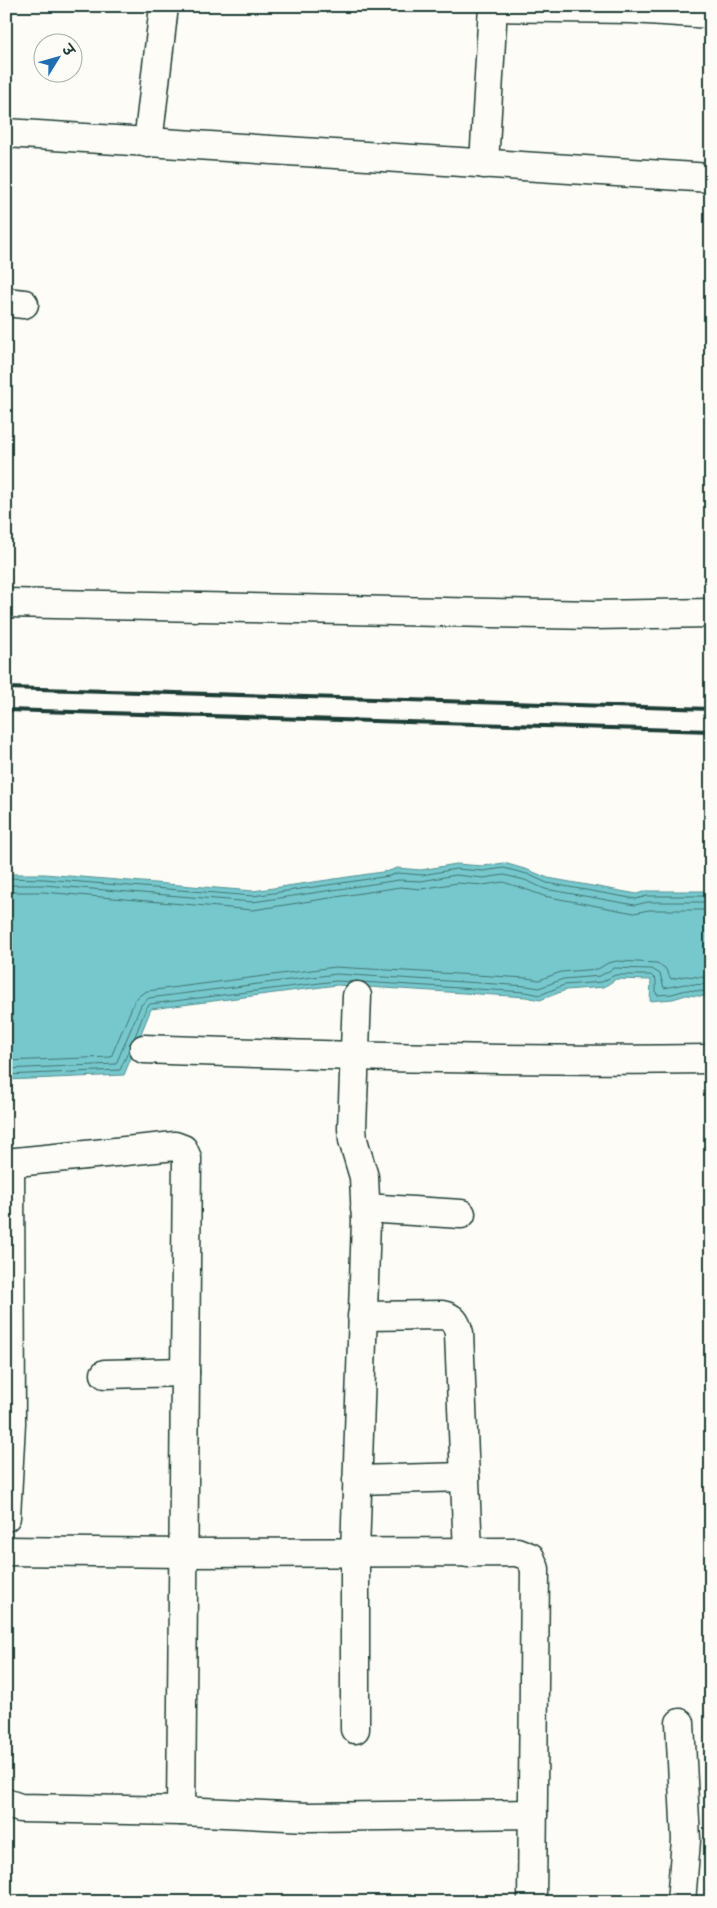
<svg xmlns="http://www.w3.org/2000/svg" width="717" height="1908" viewBox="0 0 717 1908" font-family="Delius,'Playpen Sans Deva',sans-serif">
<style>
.water{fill:#76c8cd;stroke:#539090}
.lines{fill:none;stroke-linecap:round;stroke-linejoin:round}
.shore{stroke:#427571;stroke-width:1}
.minor-casing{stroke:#1f3d34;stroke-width:31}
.minor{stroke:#fdfcf7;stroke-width:28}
.rail{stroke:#1f3d34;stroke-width:4}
</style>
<rect width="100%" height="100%" fill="#fdfcf7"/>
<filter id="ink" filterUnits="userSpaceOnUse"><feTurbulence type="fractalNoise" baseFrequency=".02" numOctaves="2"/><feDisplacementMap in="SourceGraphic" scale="10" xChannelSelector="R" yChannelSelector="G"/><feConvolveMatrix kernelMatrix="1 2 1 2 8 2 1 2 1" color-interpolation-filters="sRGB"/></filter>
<g filter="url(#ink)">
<polygon class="water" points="504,863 528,870 548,878 637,894 646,891 711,891 711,997 686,995 673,999 650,1001 651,980 616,979 604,987 566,990 540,1000 526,997 337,985 151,1009 124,1075 6,1080 6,874 44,874 253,891 389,871 397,868 421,870 456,864 483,866"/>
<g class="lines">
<g class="shore">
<polyline points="6,878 44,879 253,896 389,876 398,873 422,875 456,869 483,871 504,868 527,874 547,883 636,899 647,896 711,896"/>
<polyline points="6,885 43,885 253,902 399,880 421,881 456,875 483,878 504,875 525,880 545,889 635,905 648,902 711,902"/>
<polyline points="6,892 43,892 253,910 400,887 421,889 457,883 483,885 503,882 522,888 544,896 634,913 649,910 711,910"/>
<polyline points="361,982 526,992 540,995 564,985 602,982 615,975 651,975 656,980 656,993 657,995 672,994 686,990 711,992"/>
<polyline points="134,1039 146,1008 150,1004 336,981 355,982"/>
<polyline points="6,1061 111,1057 135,1000 140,995 147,991 335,967 527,978 539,980 561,972 598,969 608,963 617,961 657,963 665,968 671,979 685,976 711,978"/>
<polyline points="6,1069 116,1064 141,1005 149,998 336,974 527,986 539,988 563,979 600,976 614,968 652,969 660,974 664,988 685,984 711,985"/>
<polyline points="6,1075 120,1070 129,1050"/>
</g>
<g class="minor-casing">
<g id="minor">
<polyline points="493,7 631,9 711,14"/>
<polyline points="6,133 711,178"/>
<polyline points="148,143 164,6"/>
<polyline points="484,164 493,6"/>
<polyline points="6,302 24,304"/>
<polyline points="6,603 594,615 711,613"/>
<path d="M 144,1049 C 333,1056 522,1062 711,1059"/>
<polyline points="6,1163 175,1146 183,1149 187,1158 181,1811"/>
<polyline points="365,1208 461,1214"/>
<path d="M 362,1316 L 442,1315 C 453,1317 456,1322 459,1333 L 468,1553"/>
<polyline points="105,1374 185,1372"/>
<polyline points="357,1480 465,1477"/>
<polyline points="6,1517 11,1423 10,1162"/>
<polyline points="6,1551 183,1553 517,1552 530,1557 535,1569 532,1902"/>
<polyline points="680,1723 686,1840 681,1902"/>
<polyline points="355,1729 355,1553 366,1220 364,1177 353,1140 352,1128 357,996"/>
<polyline points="6,1803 20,1808 181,1811 308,1817 533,1814"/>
</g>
</g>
<use href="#minor" class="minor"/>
<g class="rail">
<polyline points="6,688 711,709"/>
<polyline points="6,710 711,731"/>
</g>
</g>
</g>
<rect width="717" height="1908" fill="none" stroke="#fdfcf7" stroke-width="25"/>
<rect x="12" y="12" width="692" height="1883" fill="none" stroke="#1f3d34" stroke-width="2" filter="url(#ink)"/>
<g transform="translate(58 58) rotate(53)"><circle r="24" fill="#fdfcf7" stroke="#a4b0a9"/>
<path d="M0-4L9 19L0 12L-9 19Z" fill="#1f6fb2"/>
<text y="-8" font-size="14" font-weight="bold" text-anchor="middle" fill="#1f3d34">उ</text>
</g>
</svg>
